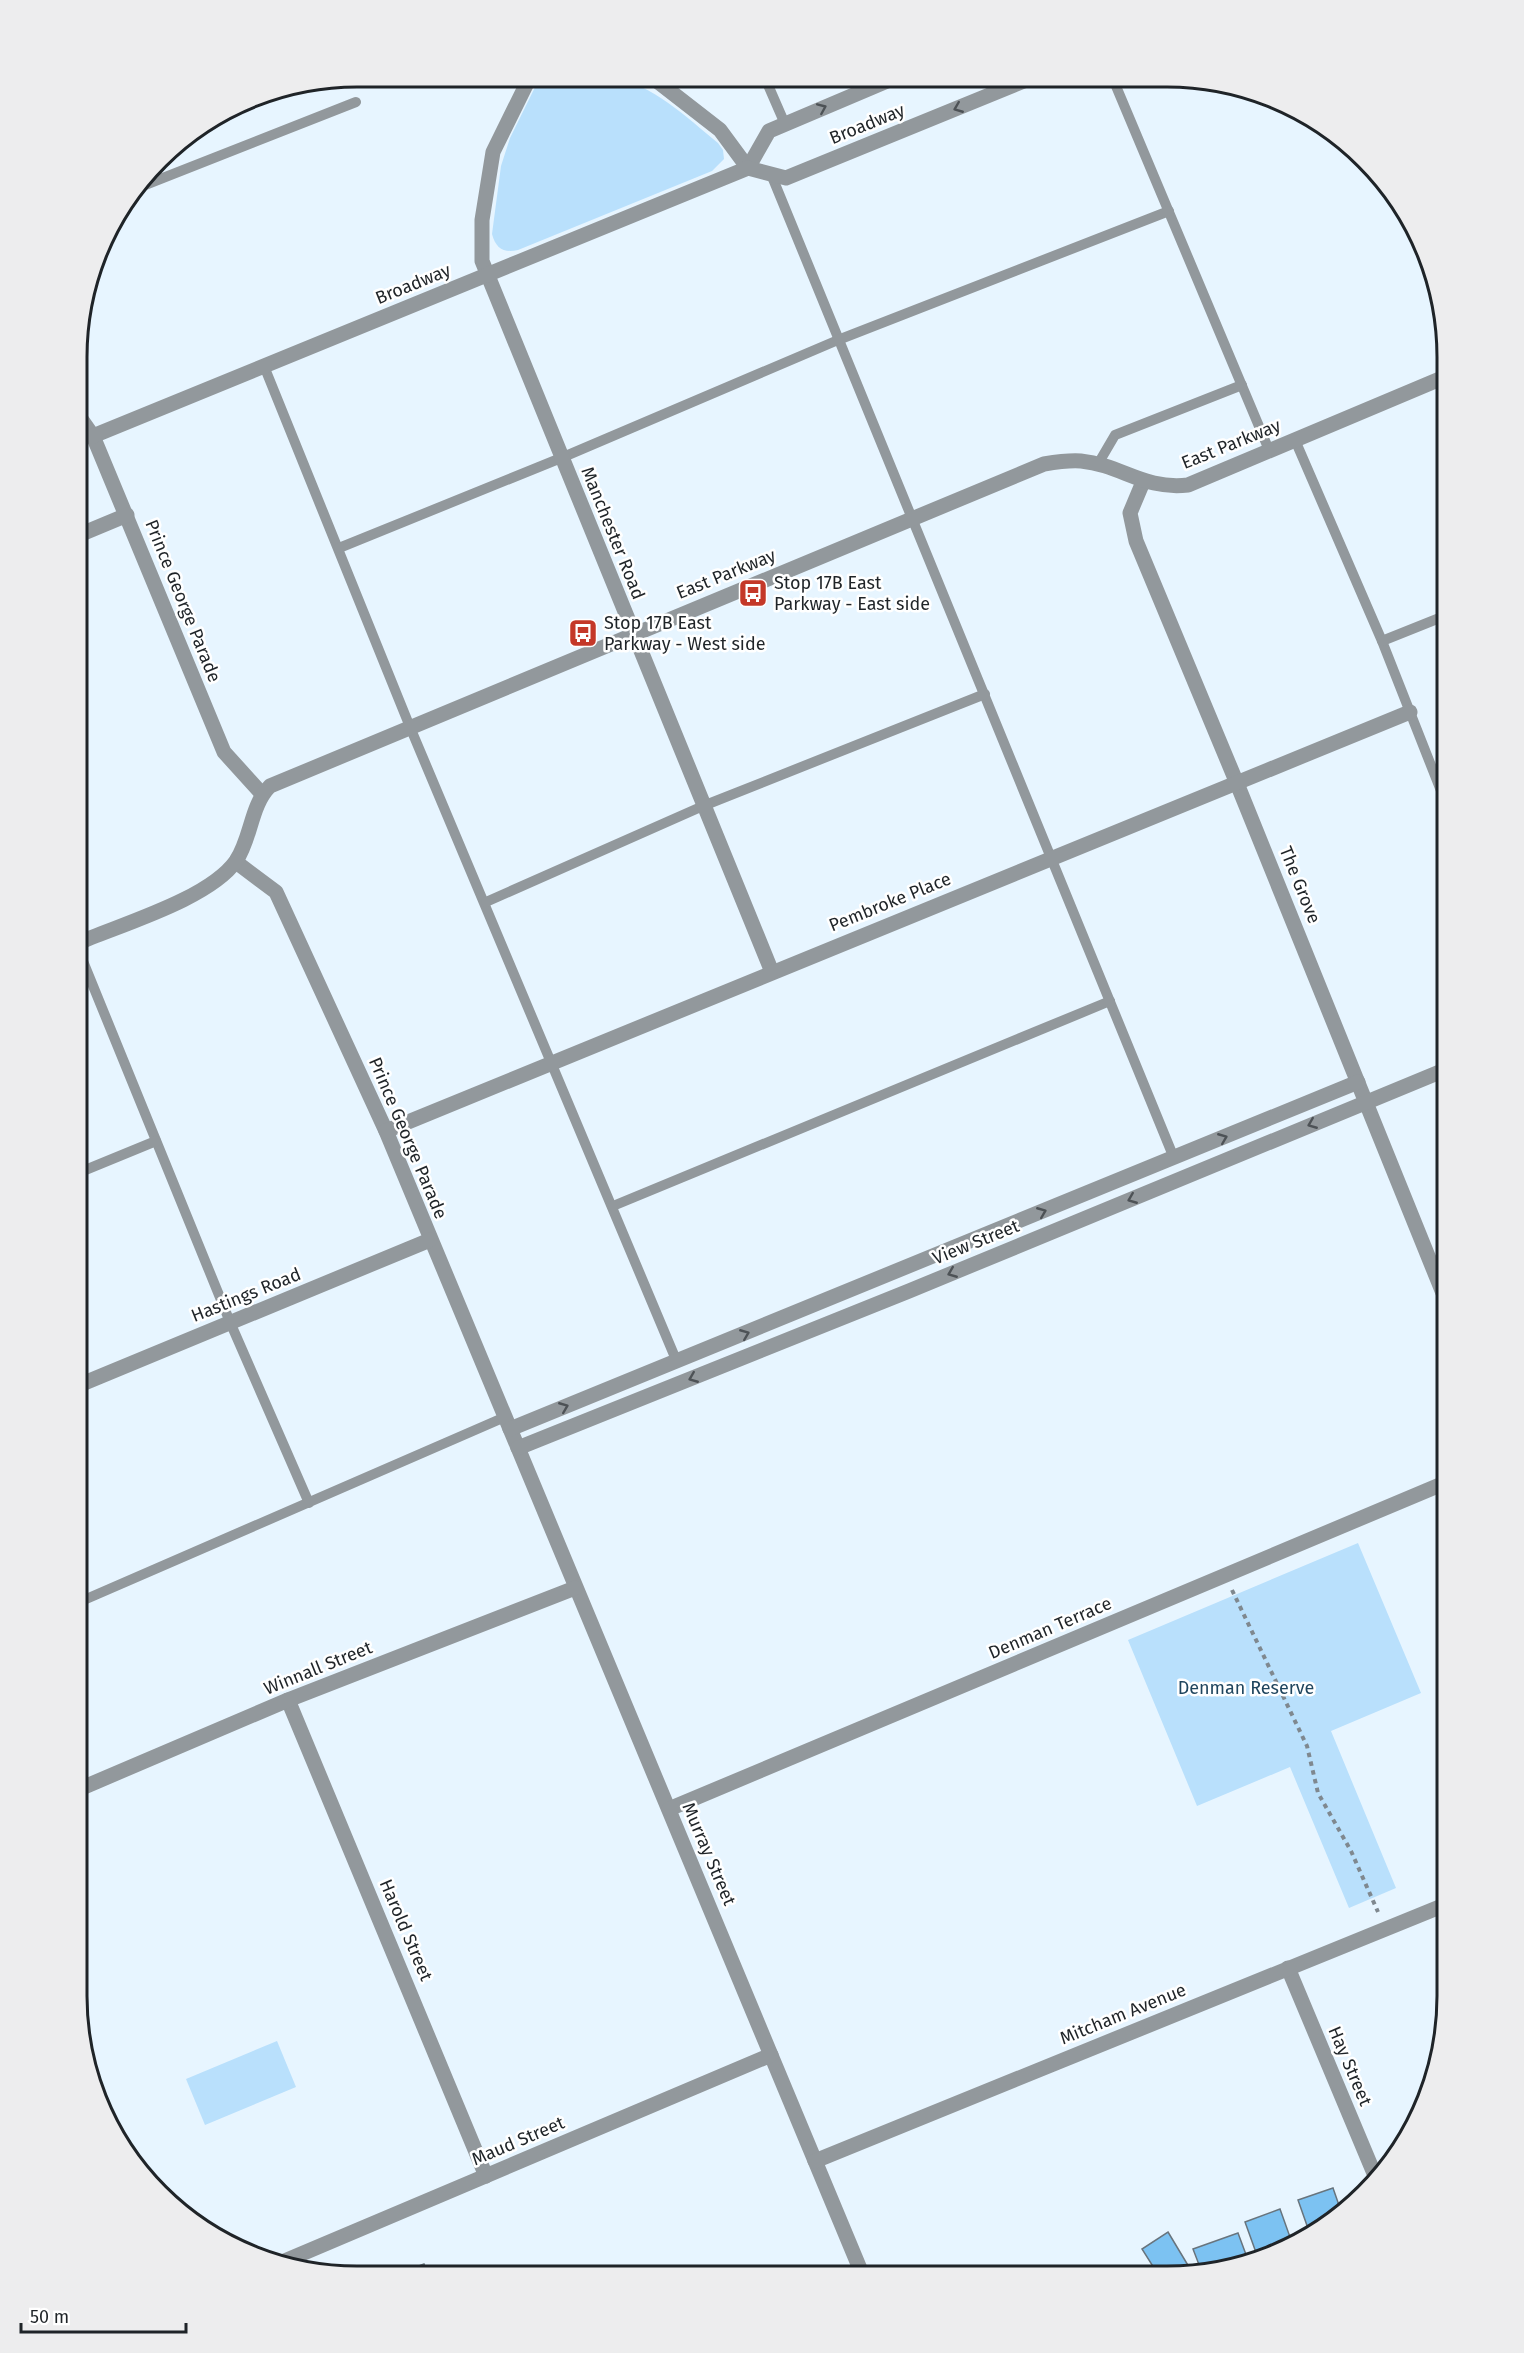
<svg xmlns="http://www.w3.org/2000/svg" width="1524" height="2353" viewBox="0 0 1524 2353" font-family="'Fira Sans',sans-serif">
<style>
.green{fill:#b9e0fc}
.building{fill:#7cc2f2;stroke:#68747d;stroke-width:1.5}
.lines{fill:none;stroke-linecap:round;stroke-linejoin:round}
.path{stroke:#7f888f;stroke-width:4;stroke-dasharray:4.5 4.5;stroke-linecap:butt}
.service{stroke:#92989c;stroke-width:10}
.minor{stroke:#92989c;stroke-width:15}
.tertiary{stroke:#92989c;stroke-width:15}
.oneway{stroke:#4d5256}
.labels{text-anchor:middle;stroke-width:5;stroke-linejoin:round;paint-order:stroke}
.street-label{font-size:18px;fill:#1f2428;stroke:#fff}
.poi-label{font-size:18px;fill:#1f2428;stroke:#fff;text-anchor:start}
.park-label{font-size:18px;fill:#1f455e;stroke:#fff}
.rim{fill:none;stroke:#1f2428;stroke-width:3}
</style>
<rect width="100%" height="100%" fill="#e7f5ff"/>
<g class="green">
<path d="M 540,77 C 563,77 589,73 611,77 C 654,85 686,117 718,143 L 723,150 L 724,159 L 712,171 L 518,250 C 504,253 496,249 492,234 L 501,166 L 510,138 Z"/>
<polygon points="1358,1543 1421,1693 1331,1731 1396,1888 1349,1908 1290,1767 1197,1806 1128,1640"/>
<polygon points="277,2041 296,2087 205,2125 186,2079"/>
</g>
<g class="building">
<polygon points="1333,2188 1342,2214 1310,2234 1298,2200"/>
<polygon points="1280,2209 1290,2237 1277,2242 1280,2252 1258,2258 1245,2222"/>
<polygon points="1168,2232 1192,2272 1159,2276 1142,2249"/>
<polygon points="1238,2233 1248,2260 1201,2270 1193,2249"/>
<polygon points="424,2264 428,2274 398,2274"/>
</g>
<g class="lines">
<polyline class="path" points="1232,1590 1307,1746 1318,1793 1351,1851 1378,1912"/>
<g class="service">
<polyline points="765,78 785,124"/>
<polyline points="1113,79 1269,450"/>
<polyline points="771,174 1174,1158"/>
<polyline points="140,187 356,102"/>
<polyline points="264,366 410,727 677,1362"/>
<polyline points="1295,440 1382,641 1447,806"/>
<polyline points="1098,464 1115,435 1242,385"/>
<polyline points="339,548 561,458 838,340 1169,211"/>
<polyline points="1382,641 1447,615"/>
<polyline points="486,902 703,806 985,694"/>
<polyline points="78,949 230,1322 309,1503"/>
<polyline points="78,1173 156,1141"/>
<polyline points="613,1206 1110,1001"/>
<polyline points="77,1603 505,1417"/>
</g>
<g class="minor">
<polyline points="530,77 493,152 482,220 482,261 772,972"/>
<polyline points="646,77 657,81 720,130 748,168"/>
<polyline points="748,168 769,131 894,78"/>
<polyline points="79,416 93,436 224,752 262,794"/>
<polyline points="93,436 748,168 786,178 1031,78"/>
<polyline points="1143,482 1130,513 1136,541 1236,781 1447,1303"/>
<polyline points="79,535 127,515"/>
<polyline points="236,862 276,892 386,1131 863,2276"/>
<polyline points="386,1131 1410,712"/>
<polyline points="77,1386 430,1240"/>
<polyline points="510,1429 1358,1082"/>
<polyline points="518,1448 909,1291 1447,1069"/>
<polyline points="288,1700 486,2176"/>
<polyline points="77,1790 288,1700 575,1588"/>
<polyline points="669,1809 1447,1482"/>
<polyline points="1288,1968 1376,2178"/>
<polyline points="815,2161 1447,1904"/>
<polyline points="280,2263 771,2055"/>
</g>
<path class="tertiary" d="M 78,943 C 122,924 209,899 236,861 C 252,837 250,806 270,786 L 1044,464 C 1056,462 1068,460 1081,461 C 1122,465 1143,490 1188,485 L 1447,376"/>
</g>
<defs><path id="oneway-chevron" d="M-2-3.5L2.5 0L-2 3.5" fill="none" stroke-width="1.6" stroke-linecap="round" stroke-linejoin="round" transform="scale(1.5)"/></defs>
<g class="oneway">
<use href="#oneway-chevron" transform="translate(822 108) rotate(-23)"/>
<use href="#oneway-chevron" transform="translate(958 108) rotate(158)"/>
<use href="#oneway-chevron" transform="translate(1312 1124) rotate(158)"/>
<use href="#oneway-chevron" transform="translate(1223 1138) rotate(-22)"/>
<use href="#oneway-chevron" transform="translate(1132 1199) rotate(158)"/>
<use href="#oneway-chevron" transform="translate(1042 1212) rotate(-22)"/>
<use href="#oneway-chevron" transform="translate(952 1273) rotate(158)"/>
<use href="#oneway-chevron" transform="translate(745 1334) rotate(-22)"/>
<use href="#oneway-chevron" transform="translate(693 1378) rotate(158)"/>
<use href="#oneway-chevron" transform="translate(564 1407) rotate(-22)"/>
</g>
<defs>
<g id="bus-square" transform="scale(1.5)"><rect x="-9" y="-9" width="18" height="18" rx="4" fill="#c43829" stroke="#fff"/><path d="M-5-6H5V4H4V6H2V4H-2V6H-4V4H-5ZM-3.5-4V0h7V-4ZM-3.5 1.2v1.5H-2V1.2ZM2 1.2v1.5H3.5V1.2Z" fill="#fff"/></g>
</defs>
<g fill-rule="evenodd">
<use href="#bus-square" x="753" y="593"/>
<use href="#bus-square" x="583" y="633"/>
</g>
<g class="labels">
<g class="street-label">
<text transform="translate(867 124) rotate(-22)" y="6">Broadway</text>
<text transform="translate(413 284) rotate(-22)" y="6">Broadway</text>
<text transform="translate(1231 444) rotate(-22)" y="6">East Parkway</text>
<text transform="translate(613 533) rotate(68)" y="6">Manchester Road</text>
<text transform="translate(726 574) rotate(-22)" y="6">East Parkway</text>
<text transform="translate(183 601) rotate(68)" y="6">Prince George Parade</text>
<text transform="translate(1300 885) rotate(68)" y="6">The Grove</text>
<text transform="translate(890 902) rotate(-22)" y="6">Pembroke Place</text>
<text transform="translate(408 1138) rotate(67)" y="6">Prince George Parade</text>
<text transform="translate(976 1242) rotate(-22)" y="6">View Street</text>
<text transform="translate(246 1295) rotate(-22)" y="6">Hastings Road</text>
<text transform="translate(1050 1628) rotate(-23)" y="6">Denman Terrace</text>
<text transform="translate(318 1668) rotate(-22)" y="6">Winnall Street</text>
<text transform="translate(709 1854) rotate(67)" y="6">Murray Street</text>
<text transform="translate(406 1930) rotate(67)" y="6">Harold Street</text>
<text transform="translate(1123 2014) rotate(-22)" y="6">Mitcham Avenue</text>
<text transform="translate(1350 2066) rotate(67)" y="6">Hay Street</text>
<text transform="translate(518 2141) rotate(-23)" y="6">Maud Street</text>
</g>
<g class="poi-label">
<text x="774" y="589">Stop 17B East<tspan x="774" dy="21">Parkway - East side</tspan></text>
<text x="604" y="629">Stop 17B East<tspan x="604" dy="21">Parkway - West side</tspan></text>
</g>
<g class="park-label">
<text x="1246" y="1694">Denman Reserve</text>
</g>
</g>
<path d="M0 0H1524V2353H0ZM357 87H1167A270 270 0 0 1 1437 357V1996A270 270 0 0 1 1167 2266H357A270 270 0 0 1 87 1996V357A270 270 0 0 1 357 87Z" fill="#ededee" fill-rule="evenodd"/>
<path class="rim" d="M357 87H1167A270 270 0 0 1 1437 357V1996A270 270 0 0 1 1167 2266H357A270 270 0 0 1 87 1996V357A270 270 0 0 1 357 87Z"/>
<path d="M21 2323v9h165v-9" fill="none" stroke="#1f2428" stroke-width="3"/>
<text x="30" y="2323" font-size="18" fill="#1f2428" stroke="#ffffff" stroke-width="4.5" paint-order="stroke">50 m</text>
</svg>
